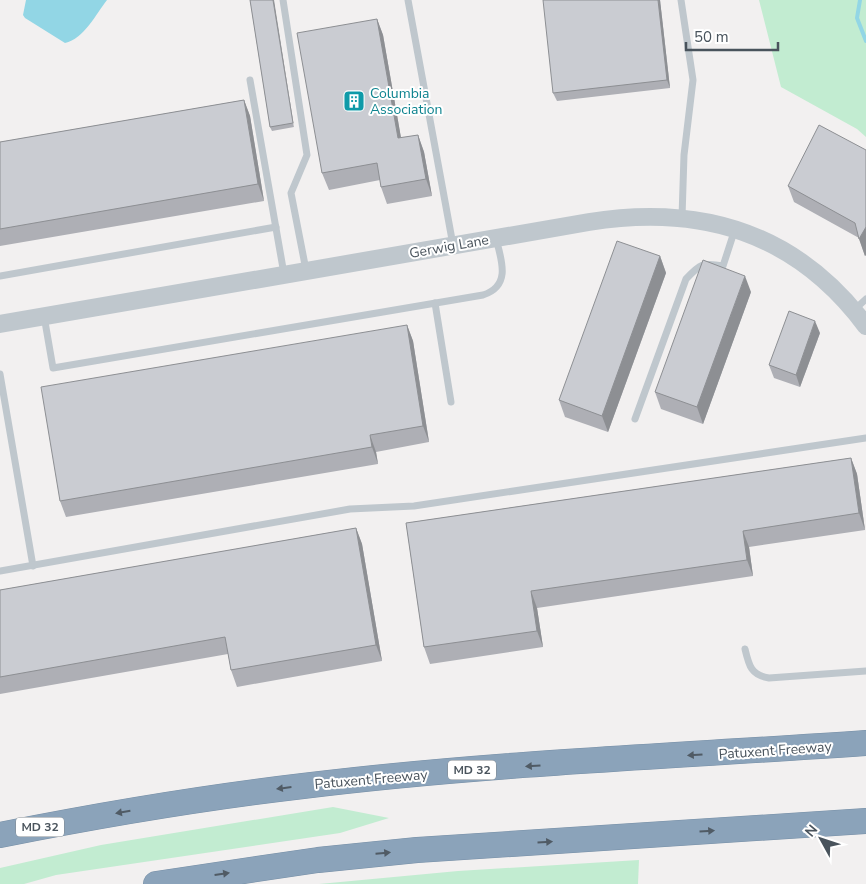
<svg xmlns="http://www.w3.org/2000/svg" width="866" height="884" viewBox="0 0 866 884" font-family="'Nunito Sans',sans-serif">
<style>
.green{fill:#c2ecd1}
.water{fill:#92d6e5}
.lines{fill:none;stroke-linecap:round;stroke-linejoin:round}
.stream{stroke:#92d6e5;stroke-width:4}
.motorway-casing{stroke:#778fa6;stroke-width:26}
.service{stroke:#bfc7cd;stroke-width:7}
.tertiary{stroke:#bfc7cd;stroke-width:18}
.motorway{stroke:#8ba3ba;stroke-width:25}
.wall{fill:#aeafb5}
.shaded-wall{fill:#8d8f93}
.building{fill:#caccd2;stroke:#8d8f93}
.oneway{fill:#505b65}
.labels{text-anchor:middle;stroke-width:4;stroke-linejoin:round;paint-order:stroke}
.shield{fill:#fff;stroke:#80878d;stroke-width:1}
.shield-label{font-size:12px;font-weight:bold;fill:#49535c}
.culture-label{font-size:14px;fill:#0d838f;stroke:#fff;text-anchor:start}
.street-label{font-size:14px;fill:#49535c;stroke:#fff}
</style>
<rect width="100%" height="100%" fill="#f2f0f0"/>
<g class="green">
<polygon points="759,0 866,0 866,137 857,129 781,87"/>
<polygon points="333,807 389,818 340,833 56,875 24,884 0,884 0,868 101,845"/>
<polygon points="639,860 638,884 319,884 458,871"/>
</g>
<path class="water" d="M 26,0 L 107,0 C 96,14 84,39 65,43 L 25,18 L 23,15 Z"/>
<g class="lines">
<polyline class="stream" points="860,0 857,18 866,41"/>
<g class="motorway-casing">
<g id="motorway">
<path d="M 0,835 C 100,815 201,798 303,786 C 489,763 678,756 866,743"/>
<polyline points="156,884 318,860 417,850 866,821"/>
</g>
</g>
<g class="service">
<polyline points="283,0 307,155 291,193 306,270"/>
<polyline points="408,0 453,245"/>
<polyline points="681,0 693,80 684,155 682,217"/>
<polyline points="250,80 284,274"/>
<polyline points="0,276 276,227"/>
<polyline points="435,303 451,402"/>
<polyline points="854,310 866,299"/>
<path d="M 44,316 L 53,368 L 483,295 C 511,286 502,261 496,239"/>
<polyline points="0,374 33,566"/>
<path d="M 635,419 L 686,279 C 700,264 703,262 723,266 L 735,229"/>
<polyline points="0,571 350,509 414,506 866,438"/>
<path d="M 745,649 C 749,666 751,675 769,678 L 866,671"/>
</g>
<path class="tertiary" d="M 0,324 L 589,222 C 701,204 796,232 866,326"/>
<use href="#motorway" class="motorway"/>
</g>
<g class="wall">
<polygon points="250,0 294,127 272,131 270,127"/>
<polygon points="660,0 670,88 557,101 553,93"/>
<polygon points="377,19 383,35 401,138 418,135 424,152 432,196 387,204 381,187 380,180 329,190 322,173"/>
<polygon points="244,100 250,116 264,201 0,246 0,142"/>
<polygon points="866,150 866,255 865,256 859,238 794,202 788,186"/>
<polygon points="660,256 666,273 608,432 565,417 559,400"/>
<polygon points="751,292 703,424 661,409 655,392"/>
<polygon points="407,325 413,341 429,442 376,452 378,464 66,517 60,501"/>
<polygon points="820,333 800,387 774,378 769,365"/>
<polygon points="851,458 857,474 865,530 749,547 753,576 537,608 543,647 430,664 424,647 406,523"/>
<polygon points="356,528 362,544 382,661 237,687 231,670 228,654 0,694 0,590"/>
</g>
<g class="shaded-wall">
<polygon points="273,0 274,0 294,127 293,123"/>
<polygon points="658,0 660,0 670,88 667,80"/>
<polygon points="377,19 383,35 404,155 398,138"/>
<polygon points="244,100 250,116 264,201 258,184"/>
<polygon points="418,135 424,152 432,196 426,179"/>
<polygon points="866,227 866,255 865,256 859,239"/>
<polygon points="660,256 666,273 608,432 602,416"/>
<polygon points="745,276 751,292 703,424 697,407"/>
<polygon points="815,321 820,333 800,387 796,375"/>
<polygon points="407,325 413,341 429,442 423,426"/>
<polygon points="370,435 376,452 378,464 372,447"/>
<polygon points="851,458 857,474 865,530 859,513"/>
<polygon points="356,528 362,544 382,661 376,645"/>
<polygon points="743,531 749,547 753,576 747,560"/>
<polygon points="531,591 537,608 543,647 537,631"/>
</g>
<g class="building">
<polygon points="250,0 273,0 293,123 270,127"/>
<polygon points="543,0 658,0 667,80 553,93"/>
<polygon points="377,19 398,138 418,135 426,179 381,187 377,163 322,173 297,33"/>
<polygon points="244,100 258,184 0,229 0,142"/>
<polygon points="819,125 866,150 866,227 859,239 855,223 788,186"/>
<polygon points="617,241 660,256 602,416 559,400"/>
<polygon points="703,260 745,276 697,407 655,392"/>
<polygon points="789,311 815,321 796,375 769,365"/>
<polygon points="407,325 423,426 370,435 372,447 60,501 41,387"/>
<polygon points="851,458 859,513 743,531 747,560 531,591 537,631 424,647 406,523"/>
<polygon points="356,528 376,645 231,670 225,637 0,677 0,590"/>
</g>
<defs><path id="oneway-solid" d="M-6-.8H1V-3.2L6.5 0L1 3.2V.8H-6Z" transform="scale(1.25)"/></defs>
<g class="oneway">
<use href="#oneway-solid" transform="translate(695 755) rotate(176)"/>
<use href="#oneway-solid" transform="translate(533 766) rotate(176)"/>
<use href="#oneway-solid" transform="translate(284 788) rotate(173)"/>
<use href="#oneway-solid" transform="translate(123 812) rotate(170)"/>
<use href="#oneway-solid" transform="translate(707 831) rotate(-4)"/>
<use href="#oneway-solid" transform="translate(545 842) rotate(-4)"/>
<use href="#oneway-solid" transform="translate(383 853) rotate(-5)"/>
<use href="#oneway-solid" transform="translate(222 874) rotate(-8)"/>
</g>
<defs>
<g id="building-square" transform="scale(1.125)"><rect x="-9" y="-9" width="18" height="18" rx="4" fill="#0f9aa8" stroke="#fff"/><path d="M-4-6H4V6H1V3H-1V6H-4ZM-2.5-4.3h1.7v1.8h-1.7ZM.8-4.3h1.7v1.8H.8ZM-2.5-1h1.7V.8h-1.7ZM.8-1h1.7V.8H.8Z" fill="#fff"/></g>
</defs>
<g fill-rule="evenodd">
<use href="#building-square" x="354" y="101"/>
</g>
<g class="labels">
<g class="shield">
<rect x="448" y="760.5" width="48" height="19" rx="4"/>
<rect x="16" y="817.5" width="48" height="19" rx="4"/>
</g>
<g class="shield-label">
<text x="472" y="774">MD 32</text>
<text x="40" y="831">MD 32</text>
</g>
<g class="culture-label">
<text x="370" y="98">Columbia<tspan x="370" dy="16">Association</tspan></text>
</g>
<g class="street-label">
<text transform="translate(449 246) rotate(-10)" y="5">Gerwig Lane</text>
<text transform="translate(775 750) rotate(-4)" y="5">Patuxent Freeway</text>
<text transform="translate(371 779) rotate(-5)" y="5">Patuxent Freeway</text>
</g>
</g>
<g transform="translate(821 839) rotate(310)" stroke="#ffffff" stroke-width="4" paint-order="stroke">
<path d="M0-4L9 19L0 12L-9 19Z" fill="#49535c"/>
<text y="-8" font-size="14" font-weight="bold" text-anchor="middle" fill="#49535c">N</text>
</g>
<path d="M686 42v8h92v-8" fill="none" stroke="#49535c" stroke-width="2.5"/>
<text x="694" y="42" font-size="15" fill="#49535c" stroke="#ffffff" stroke-width="4" paint-order="stroke">50 m</text>
</svg>
